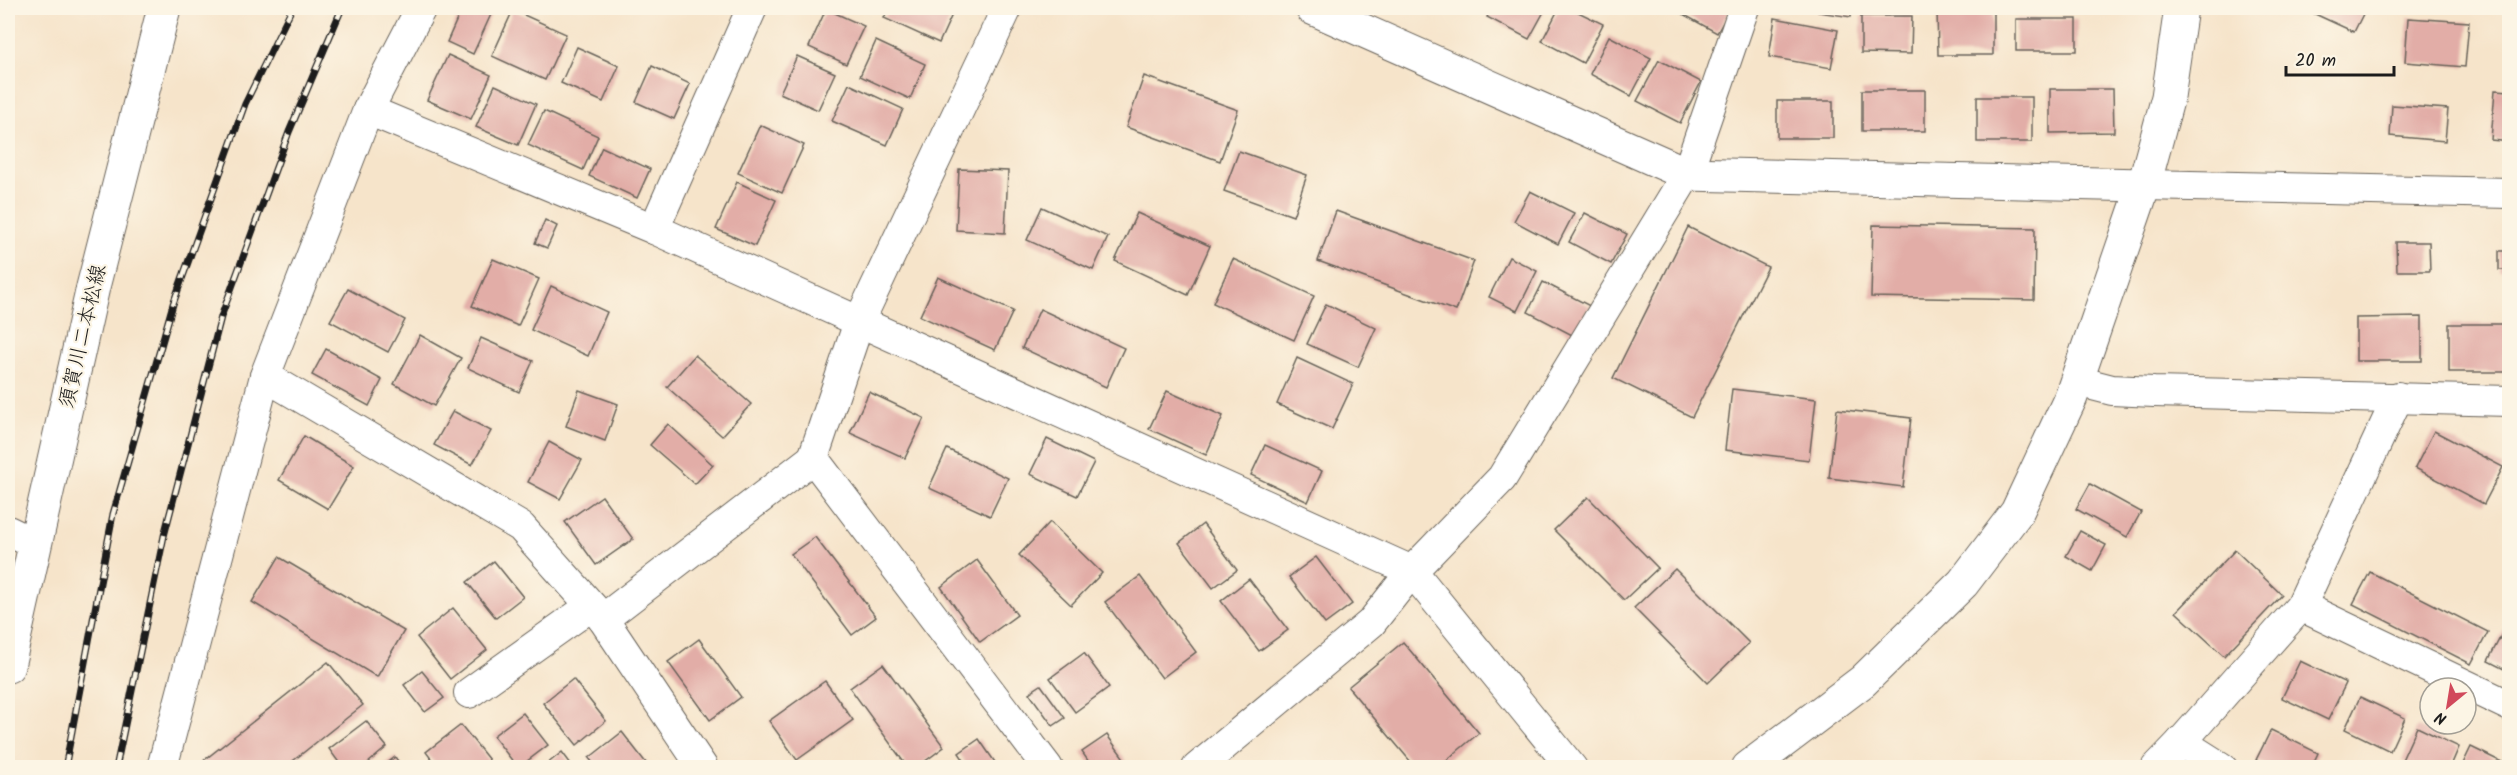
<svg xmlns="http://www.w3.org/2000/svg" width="2517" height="775" viewBox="0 0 2517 775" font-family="Kalam,'Klee One',sans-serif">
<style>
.building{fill:#e2ada7}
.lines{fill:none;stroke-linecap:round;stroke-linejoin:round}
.street-casing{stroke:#686259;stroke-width:32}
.secondary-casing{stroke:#686259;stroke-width:35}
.street{stroke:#fff;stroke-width:30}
.secondary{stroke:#fff;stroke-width:33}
.rail-casing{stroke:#1c1c1c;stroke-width:7}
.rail{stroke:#fcf5e5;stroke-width:4.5;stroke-dasharray:14;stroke-linecap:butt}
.labels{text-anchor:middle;stroke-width:4.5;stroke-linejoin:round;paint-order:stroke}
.street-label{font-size:21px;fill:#1c1c1c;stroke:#fcf5e5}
</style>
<rect width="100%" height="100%" fill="#fcf5e5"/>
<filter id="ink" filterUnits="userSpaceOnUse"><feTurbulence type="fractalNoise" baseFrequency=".0167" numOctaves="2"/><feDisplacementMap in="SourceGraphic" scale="12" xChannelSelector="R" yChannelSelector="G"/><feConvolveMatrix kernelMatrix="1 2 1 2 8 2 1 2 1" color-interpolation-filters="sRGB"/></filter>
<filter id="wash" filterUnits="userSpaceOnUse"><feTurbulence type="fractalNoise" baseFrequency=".008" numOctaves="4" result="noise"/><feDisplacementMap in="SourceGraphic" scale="24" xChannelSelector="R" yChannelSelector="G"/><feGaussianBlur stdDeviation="1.35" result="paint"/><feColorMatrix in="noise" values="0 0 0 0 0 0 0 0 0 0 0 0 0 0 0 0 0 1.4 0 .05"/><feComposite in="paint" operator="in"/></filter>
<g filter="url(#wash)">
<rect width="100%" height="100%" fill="#f6e4ca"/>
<g id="blocks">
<g class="building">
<polygon points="462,8 493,10 473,54 447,42"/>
<polygon points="889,8 955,8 939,43 884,18"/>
<polygon points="1492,8 1546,8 1529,39 1487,17"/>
<polygon points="1559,8 1570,8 1603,24 1583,63 1542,41"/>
<polygon points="1672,8 1731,8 1717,33"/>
<polygon points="1819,8 1853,8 1851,17 1818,12"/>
<polygon points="2302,8 2366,8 2354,32"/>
<polygon points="826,9 864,26 846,64 809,47"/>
<polygon points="1937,9 1993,9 1993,55 1938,55"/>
<polygon points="513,10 566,34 545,80 492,56"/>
<polygon points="1861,16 1912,16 1911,54 1861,53"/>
<polygon points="1775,18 1838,30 1831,68 1769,57"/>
<polygon points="2408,18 2469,22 2465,67 2405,62"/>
<rect x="2016" y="19" width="61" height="32"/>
<polygon points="1609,36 1651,58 1631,96 1590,74"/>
<polygon points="876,41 925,64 910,99 860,76"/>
<polygon points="577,47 619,66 603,102 561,83"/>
<polygon points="448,55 491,75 471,119 427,100"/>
<polygon points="797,56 835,73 818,110 780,93"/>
<polygon points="1659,60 1701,82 1680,123 1637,101"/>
<polygon points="652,66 690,84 674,119 636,102"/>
<polygon points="1144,76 1238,110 1220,161 1126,127"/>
<polygon points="849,84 903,109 887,145 832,121"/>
<polygon points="495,85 536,104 518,145 476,127"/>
<polygon points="2050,89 2113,89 2114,132 2050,133"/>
<rect x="1862" y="90" width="63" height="41"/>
<polygon points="2495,90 2510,91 2510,142 2491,140"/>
<rect x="1977" y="97" width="55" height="45"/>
<rect x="1777" y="101" width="56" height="37"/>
<polygon points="2392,105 2448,109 2445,141 2390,136"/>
<polygon points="544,111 598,136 583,170 528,145"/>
<polygon points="760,125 804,145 782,193 738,173"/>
<polygon points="602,147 650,169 637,198 589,176"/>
<polygon points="1239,151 1307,175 1293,216 1224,191"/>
<polygon points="959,169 1008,171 1005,233 956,230"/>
<polygon points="737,182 776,200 755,246 716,229"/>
<polygon points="1530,191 1574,213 1558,244 1514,221"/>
<polygon points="1042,207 1108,237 1093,270 1027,240"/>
<polygon points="1336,211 1474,261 1456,311 1318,261"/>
<polygon points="1137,213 1210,246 1188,295 1115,261"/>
<polygon points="1585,213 1627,234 1611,264 1569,242"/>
<polygon points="545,220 557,226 547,248 535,243"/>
<polygon points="1873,225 2035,228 2034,300 1871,297"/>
<polygon points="1688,227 1768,267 1692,417 1613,378"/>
<polygon points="2396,242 2429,242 2430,271 2397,271"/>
<rect x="2499" y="251" width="11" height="19"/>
<polygon points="1509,257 1537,271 1517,311 1489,297"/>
<polygon points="493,259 539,279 518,326 472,306"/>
<polygon points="1233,259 1314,296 1294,340 1213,303"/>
<polygon points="938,277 1013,311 995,350 920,316"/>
<polygon points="1543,282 1590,306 1574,336 1528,312"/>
<polygon points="551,286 607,312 588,356 531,330"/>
<polygon points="348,289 405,320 388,352 330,321"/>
<polygon points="1326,304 1376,328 1358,367 1307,344"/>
<polygon points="1040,309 1124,348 1106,387 1022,348"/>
<polygon points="2422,317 2422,361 2356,361 2356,318"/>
<rect x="2449" y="324" width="61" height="48"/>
<polygon points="420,335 461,358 434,406 394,384"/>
<polygon points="481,338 533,361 519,392 468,368"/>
<polygon points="326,349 382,380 369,406 312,375"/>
<polygon points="695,355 751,404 722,436 667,387"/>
<polygon points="1297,358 1353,384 1332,429 1277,404"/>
<polygon points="1732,389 1816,399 1809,460 1725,450"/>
<polygon points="579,390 618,404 605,441 566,426"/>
<polygon points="1167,391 1223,416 1206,455 1149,429"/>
<polygon points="869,392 924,418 905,458 850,433"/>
<polygon points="1837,409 1911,418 1903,487 1829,478"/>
<polygon points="453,411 491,431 472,465 434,445"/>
<polygon points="668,424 713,465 695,484 650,445"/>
<polygon points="2434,431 2503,467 2484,504 2415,468"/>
<polygon points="304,436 354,466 328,509 279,480"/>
<polygon points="1047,439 1094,462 1077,496 1030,474"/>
<polygon points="549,442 582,460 560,499 528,482"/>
<polygon points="1265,445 1322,471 1308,502 1251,475"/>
<polygon points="947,449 1008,478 990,516 929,488"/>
<polygon points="2090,484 2141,512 2127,537 2076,509"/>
<polygon points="602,496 633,539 596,565 565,522"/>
<polygon points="1588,497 1658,568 1624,600 1554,530"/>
<polygon points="1050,522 1102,573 1071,605 1019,555"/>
<polygon points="1203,524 1237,570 1213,588 1179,543"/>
<polygon points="2080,531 2106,545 2092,571 2066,556"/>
<polygon points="815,537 876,617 852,635 791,554"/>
<polygon points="2235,550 2282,595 2224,656 2176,612"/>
<polygon points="279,557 404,631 377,677 252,602"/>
<polygon points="1316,557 1352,604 1325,624 1289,577"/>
<polygon points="977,560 1017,615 980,642 941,587"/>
<polygon points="494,561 523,597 496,618 467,582"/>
<polygon points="1675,569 1749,643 1708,683 1634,608"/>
<polygon points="2370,572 2488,632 2471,664 2353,604"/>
<polygon points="1140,576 1196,652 1162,678 1105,602"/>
<polygon points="1249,579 1288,630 1259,651 1221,601"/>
<polygon points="453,608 487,650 450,679 417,637"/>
<polygon points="2504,630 2510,633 2510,672 2488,661"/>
<polygon points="699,639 741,697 710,720 668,662"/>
<polygon points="1403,642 1479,733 1437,768 1416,768 1348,687"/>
<polygon points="1084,653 1109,687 1075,712 1050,678"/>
<polygon points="2300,661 2346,683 2328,720 2282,698"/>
<polygon points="328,662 363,705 284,768 206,768 202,762"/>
<polygon points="883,664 944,747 916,768 908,768 850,688"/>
<polygon points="422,671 444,698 425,712 404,685"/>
<polygon points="573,679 606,721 577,745 543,703"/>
<polygon points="825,681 853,720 797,760 769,721"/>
<polygon points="1041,685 1065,718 1053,726 1029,693"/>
<polygon points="2360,697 2405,718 2390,751 2345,729"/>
<polygon points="523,713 548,745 518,768 493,736"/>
<polygon points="366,721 387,747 362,768 343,768 329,749"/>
<polygon points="461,725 489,760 480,768 438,768 426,752"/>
<polygon points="2417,727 2459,747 2450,768 2417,768 2402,760"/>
<polygon points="2271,730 2318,753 2311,768 2271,768 2256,760"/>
<polygon points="622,732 650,768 597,768 589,758"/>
<polygon points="1107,735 1131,768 1093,768 1082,752"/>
<polygon points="979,739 999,768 969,768 959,753"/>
<polygon points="2471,747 2510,766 2510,768 2461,768"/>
<polygon points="562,752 574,768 542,768"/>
<polygon points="395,757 403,768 381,768"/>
</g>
</g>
</g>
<g filter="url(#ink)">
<use href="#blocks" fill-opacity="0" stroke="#686259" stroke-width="1.5"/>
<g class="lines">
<g class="street-casing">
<g id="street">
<polyline points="1007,8 859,322 813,458 1048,768"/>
<polyline points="368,110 654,229 1412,571 1572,768"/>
<polyline points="2144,185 2510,193"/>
<polyline points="654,229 752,8"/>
<polyline points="265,376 521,527 603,619 703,768"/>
<polyline points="2077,381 2112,390 2154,392 2510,401"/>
<polyline points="8,531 35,544"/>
<polyline points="2301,606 2510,706"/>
<polyline points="603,619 813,458"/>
<polyline points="469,693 591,606"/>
<polyline points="2181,742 2222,768"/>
<polyline points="162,768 265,376 368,110 421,8"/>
<polyline points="1197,768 1371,623 1412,571 1502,478 1687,174 1744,8"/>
<polyline points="2156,768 2184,739 2301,606 2398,397"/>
</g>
</g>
<g class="secondary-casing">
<g id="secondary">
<polyline points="1312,8 1687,174 2144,185"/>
<polyline points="8,666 93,287 164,8"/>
<polyline points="1748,768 1863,681 1963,583 2017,512 2071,397 2144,185 2168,97 2181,8"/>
</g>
</g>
<use href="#street" class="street"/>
<use href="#secondary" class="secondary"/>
<g class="rail-casing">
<g id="rail">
<polyline points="65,768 113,514 173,304 245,104 292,8"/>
<polyline points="116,768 164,536 221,317 289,132 342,8"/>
</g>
</g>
<use href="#rail" class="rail"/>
</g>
</g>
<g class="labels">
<g class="street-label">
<text transform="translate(82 336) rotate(-77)" y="7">須賀川二本松線</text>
</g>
</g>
<rect width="2517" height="775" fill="none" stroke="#fcf5e5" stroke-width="30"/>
<g transform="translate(2448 706) rotate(210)"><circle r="28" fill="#fcf5e5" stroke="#a29e95" stroke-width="1.5"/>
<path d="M0-4.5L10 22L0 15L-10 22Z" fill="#d1495b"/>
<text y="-9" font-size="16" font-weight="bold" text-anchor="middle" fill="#1c1c1c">N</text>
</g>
<path d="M2286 66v9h108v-9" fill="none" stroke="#1c1c1c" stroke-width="3"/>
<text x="2295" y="66" font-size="18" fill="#1c1c1c" stroke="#fcf5e5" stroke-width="4.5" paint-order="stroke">20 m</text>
</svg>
